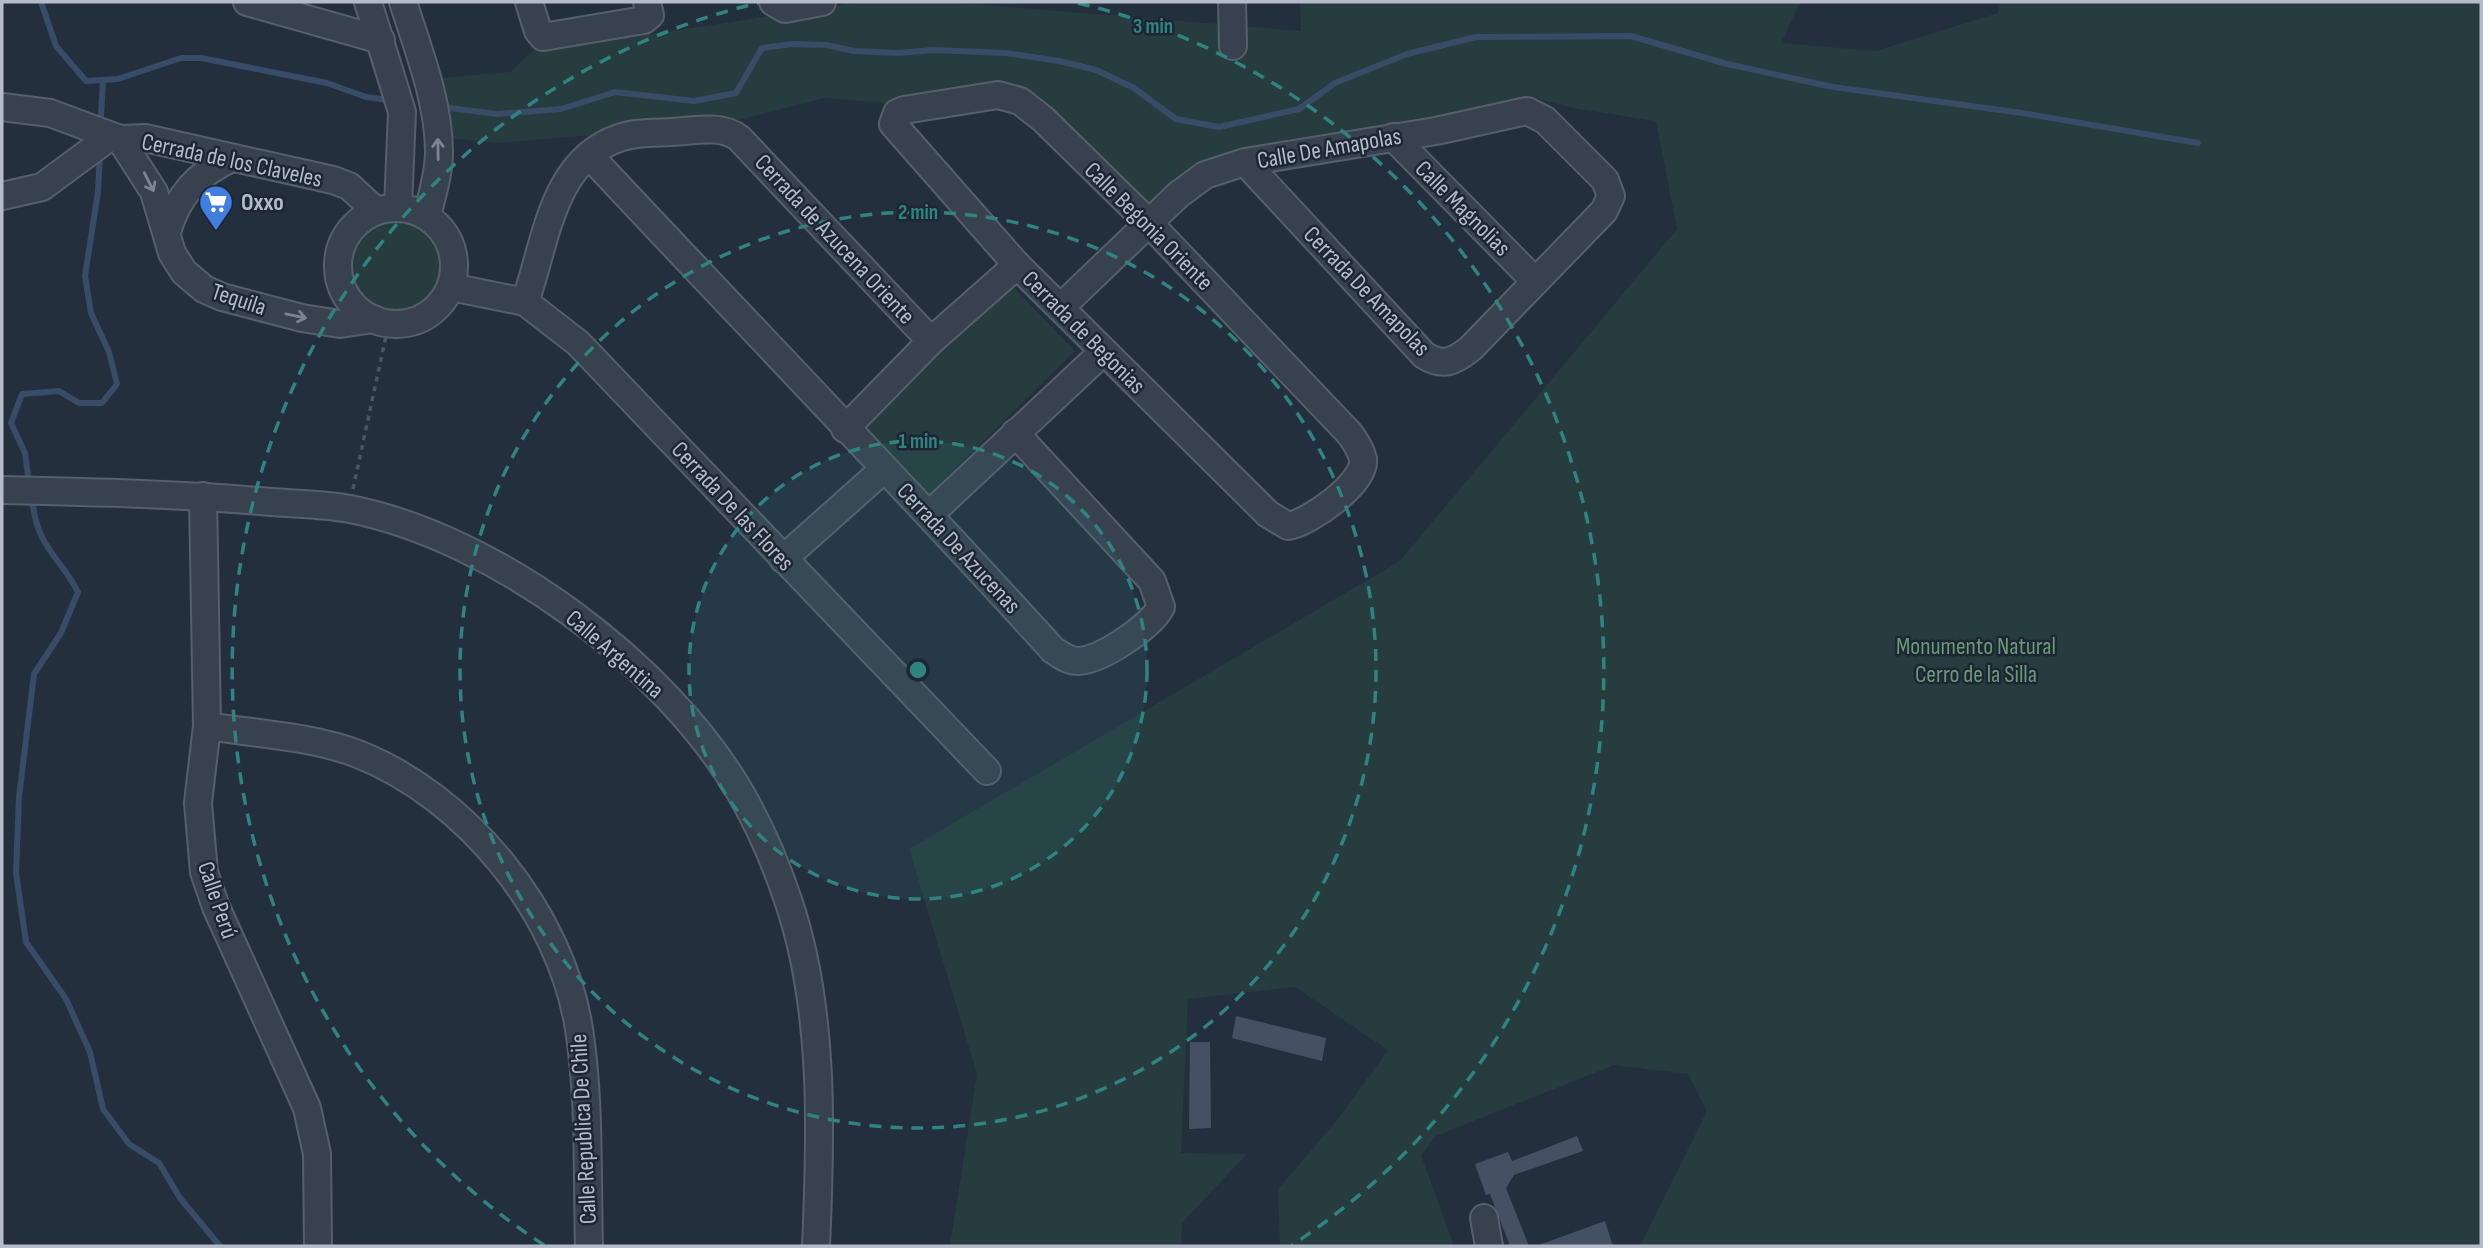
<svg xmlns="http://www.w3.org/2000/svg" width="2483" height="1248" viewBox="0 0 2483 1248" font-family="'Sofia Sans Condensed',sans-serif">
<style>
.green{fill:#263c3f}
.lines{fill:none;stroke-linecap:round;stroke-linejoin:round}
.stream{stroke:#394c67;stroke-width:6}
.building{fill:#455162}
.minor-casing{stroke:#565f6c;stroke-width:30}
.path{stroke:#44595c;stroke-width:3.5;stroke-dasharray:5 5;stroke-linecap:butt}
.minor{stroke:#38414e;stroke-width:26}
.oneway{stroke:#7c8592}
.ring{fill:none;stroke:#308480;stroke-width:3.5;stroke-dasharray:12 9}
.labels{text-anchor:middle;stroke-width:5;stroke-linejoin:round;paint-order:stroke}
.street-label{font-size:24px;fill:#b4bcc9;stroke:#1d2633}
.poi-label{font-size:24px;font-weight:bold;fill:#b4bcc9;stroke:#1d2633;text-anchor:start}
.park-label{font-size:24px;fill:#6b9a76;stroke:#1d2633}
.centre{fill:#308480;stroke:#1d2633;stroke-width:3.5}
.ring-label{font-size:21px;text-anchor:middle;font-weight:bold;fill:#308480;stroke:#1d2633;stroke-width:5;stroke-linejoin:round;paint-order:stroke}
</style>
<rect width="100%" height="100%" fill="#242f3e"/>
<g class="green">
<polygon points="861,2 949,2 1301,31 1300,2 1793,2 1800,3 1781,43 1876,51 1998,13 2000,2 2481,2 2481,1246 1640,1246 1707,1111 1688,1074 1614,1065 1436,1136 1421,1155 1454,1246 1280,1246 1278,1189 1338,1119 1388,1050 1295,987 1188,999 1181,1153 1247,1154 1182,1223 1181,1246 950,1246 977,1074 909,849 1400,561 1677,229 1656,121 1578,109 1534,98 1194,165 1149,205 1018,86 908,105 824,98 727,123 498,143 448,138 429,79 510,72 543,42 646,35"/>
<path d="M 391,221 L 413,222 L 438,245 C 444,299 434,317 377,310 C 341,275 338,239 391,221 Z"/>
<polygon points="1006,279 1075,351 923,500 853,428"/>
</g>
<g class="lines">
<g class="stream">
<polyline points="41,2 56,46 86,81 118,79 181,58 201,58 327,83 366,97 388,100"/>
<polyline points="442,107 497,114 561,109 615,92 694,101 736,93 762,48 792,44 827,45 854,51 899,53 933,50 1006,53 1059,61 1096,70 1134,88 1176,119 1219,127 1299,109 1335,83 1407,54 1476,37 1631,36 1727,64 1833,87 2022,113 2198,143"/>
<polyline points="101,116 103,80"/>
<polyline points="28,475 25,453 11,423 22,394 59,391 79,403 102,403 117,384 109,352 91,313 85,276 98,192 100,153"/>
<path d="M 33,506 C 39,549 60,557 78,592 L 61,633 L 34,674 L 19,797 L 16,873 L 26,942 L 66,999 L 90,1052 L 103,1109 L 129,1144 L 159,1163 L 180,1198 L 220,1246"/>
</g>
</g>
<g class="building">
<polygon points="1236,1016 1326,1038 1322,1061 1232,1038"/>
<polygon points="1190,1042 1210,1042 1211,1128 1189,1129"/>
<polygon points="1577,1136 1583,1151 1514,1175 1506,1188 1529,1246 1510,1246 1490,1194 1486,1195 1475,1164 1508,1152 1512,1161"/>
<polygon points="1605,1221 1613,1246 1536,1246"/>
</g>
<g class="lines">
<g class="minor-casing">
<g id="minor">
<polyline points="247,2 381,40"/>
<polyline points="368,2 402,112 398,207"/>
<path d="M 403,2 C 418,49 439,102 439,152 C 439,174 432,195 427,216"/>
<polyline points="529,2 538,31 543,37 644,20 650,15 647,2"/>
<polyline points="773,2 785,9 822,2"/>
<polyline points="1232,2 1233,46"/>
<path d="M 998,95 L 1020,101 L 1043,119 L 1148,222 L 1350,434 C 1355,441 1361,450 1363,459 C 1366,483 1309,523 1288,526 L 1268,514 L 1017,265 L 893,124 L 897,113 L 904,110 Z"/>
<polyline points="2,107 50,113 120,139 154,192 172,253 184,272 204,289 222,297 302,318 340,324 374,319"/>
<polyline points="1393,137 1534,280"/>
<polyline points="120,139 145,138 333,180 349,186 376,211"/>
<path d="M 589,155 C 743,320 901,482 1053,650 C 1061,655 1068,661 1078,661 C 1102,660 1150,627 1161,607 L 1152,581 L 1015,433"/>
<polyline points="2,196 42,187 111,136"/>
<circle cx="396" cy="266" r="58"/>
<path d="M 167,232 C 178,195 197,174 232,158"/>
<polyline points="451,287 525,302 578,343 987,771"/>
<path d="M 525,302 C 546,244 551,161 619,138 C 635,132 655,133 672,132 C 694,131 721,124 739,138 L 931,341"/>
<path d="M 1061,307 L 1178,195 L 1205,175 L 1245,162 L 1436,131 L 1527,111 L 1545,120 L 1605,180 L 1611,196 L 1604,211 L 1471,348 C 1454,362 1443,367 1424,355 L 1245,162"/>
<polyline points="845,429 931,341 1017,265"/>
<path d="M 2,490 C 92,492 182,494 271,502 C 297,504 325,504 350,509 C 496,538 665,664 740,792 C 759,825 776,864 788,900 C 825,1008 821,1134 816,1246"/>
<polyline points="203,496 207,726 198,803 204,872 216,907 307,1108 317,1154 318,1246"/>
<polyline points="930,514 1103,352"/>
<polyline points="783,559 884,469"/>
<path d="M 207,726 C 257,734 311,736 358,754 C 467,797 561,913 579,1029 C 590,1100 587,1174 589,1246"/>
<polyline points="1484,1218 1489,1246"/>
</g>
</g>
<polyline class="path" points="353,489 386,336"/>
<use href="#minor" class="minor"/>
</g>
<defs><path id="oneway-shaft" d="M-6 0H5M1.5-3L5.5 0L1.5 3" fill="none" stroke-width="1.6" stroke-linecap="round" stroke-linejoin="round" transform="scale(1.75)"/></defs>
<g class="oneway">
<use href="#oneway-shaft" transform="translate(438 149) rotate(-91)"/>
<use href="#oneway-shaft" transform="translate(149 182) rotate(63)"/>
<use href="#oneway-shaft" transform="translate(296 316) rotate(12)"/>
</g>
<circle cx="918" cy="670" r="229" fill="#308480" fill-opacity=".12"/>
<g class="ring">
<circle cx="918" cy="670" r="229"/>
<circle cx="918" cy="670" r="458"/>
<path d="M544 1245A686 686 0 0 1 758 3M1078 3A686 686 0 0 1 1292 1245"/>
</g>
<defs>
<g id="supermarket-pin" transform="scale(1.75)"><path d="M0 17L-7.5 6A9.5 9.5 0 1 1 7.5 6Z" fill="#3f7fe0" stroke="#1d2633"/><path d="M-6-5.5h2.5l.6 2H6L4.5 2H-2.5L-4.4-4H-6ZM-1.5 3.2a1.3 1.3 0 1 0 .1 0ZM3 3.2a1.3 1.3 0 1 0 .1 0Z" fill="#fff"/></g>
</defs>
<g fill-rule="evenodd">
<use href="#supermarket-pin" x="216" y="202"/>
</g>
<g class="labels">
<g class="street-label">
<text transform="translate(1329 148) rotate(-10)" y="8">Calle De Amapolas</text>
<text transform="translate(232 160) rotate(12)" y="8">Cerrada de los Claveles</text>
<text transform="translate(1463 208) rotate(45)" y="8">Calle Magnolias</text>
<text transform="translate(1149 226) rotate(45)" y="8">Calle Begonia Oriente</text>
<text transform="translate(835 239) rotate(47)" y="8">Cerrada de Azucena Oriente</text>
<text transform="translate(1367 291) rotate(46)" y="8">Cerrada De Amapolas</text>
<text transform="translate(239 299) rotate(18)" y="8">Tequila</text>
<text transform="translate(1084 332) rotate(45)" y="8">Cerrada de Begonias</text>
<text transform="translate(733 506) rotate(47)" y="8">Cerrada De las Flores</text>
<text transform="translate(959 548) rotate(47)" y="8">Cerrada De Azucenas</text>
<text transform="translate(615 654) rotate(41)" y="8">Calle Argentina</text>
<text transform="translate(218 900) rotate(71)" y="8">Calle Perú</text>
<text transform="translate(583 1129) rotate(-93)" y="8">Calle Republica De Chile</text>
</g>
<g class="poi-label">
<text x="241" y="210">Oxxo</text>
</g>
<g class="park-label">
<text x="1976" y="654">Monumento Natural<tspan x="1976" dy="28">Cerro de la Silla</tspan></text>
</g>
</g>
<circle cx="918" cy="670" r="10" class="centre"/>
<g class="ring-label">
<text x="1153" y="33">3 min</text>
<text x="918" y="219">2 min</text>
<text x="918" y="448">1 min</text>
</g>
<rect width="2483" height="1248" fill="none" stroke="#b4bcc9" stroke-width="7"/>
</svg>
